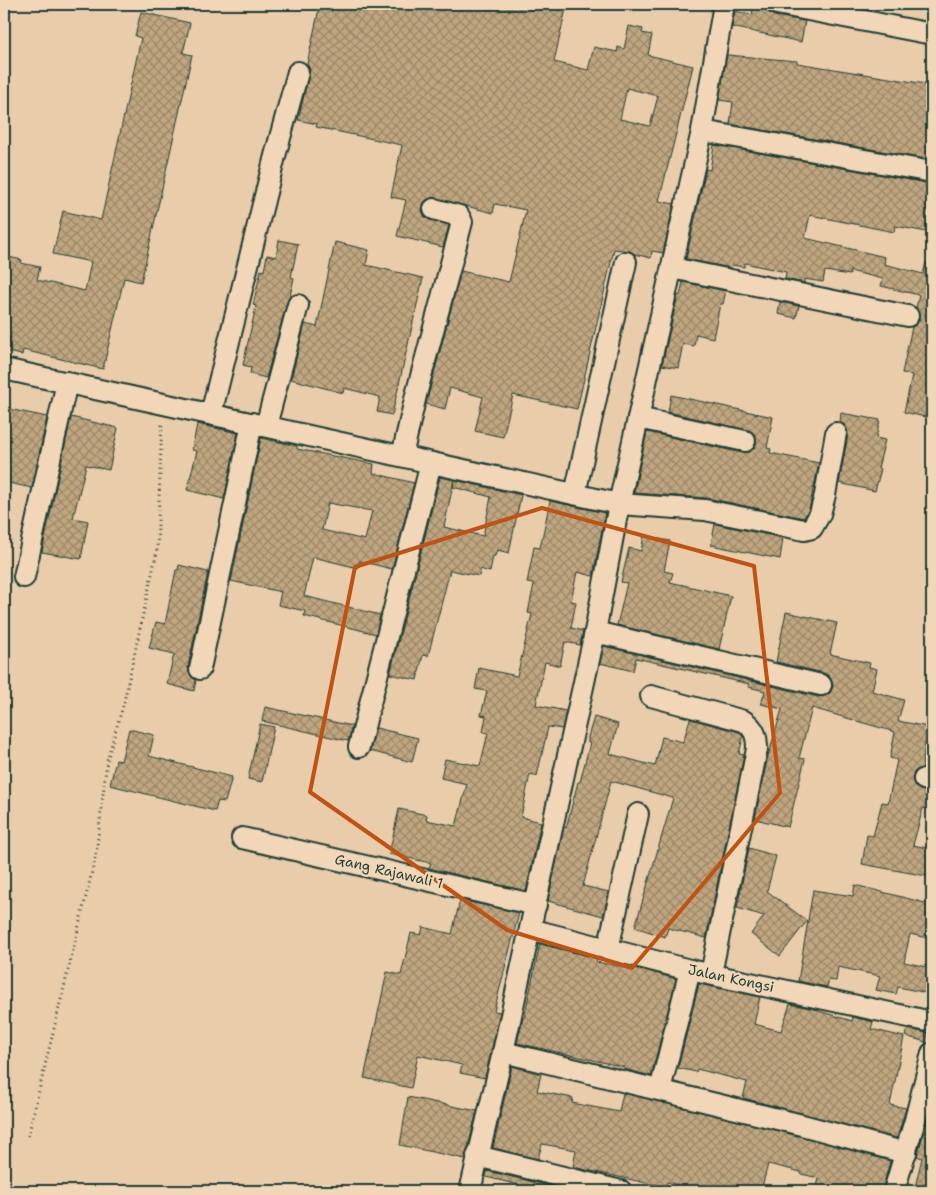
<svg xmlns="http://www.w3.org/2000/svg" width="936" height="1195" viewBox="0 0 936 1195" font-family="'Shantell Sans',sans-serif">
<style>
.building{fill:url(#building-cross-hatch);stroke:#1f3d34;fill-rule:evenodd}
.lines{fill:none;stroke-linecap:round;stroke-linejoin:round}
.minor-casing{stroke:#1f3d34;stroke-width:24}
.path{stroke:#1f3d34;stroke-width:3;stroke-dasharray:1 4;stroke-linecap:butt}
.minor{stroke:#f1d7b8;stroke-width:20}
.marked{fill:none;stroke:#c05314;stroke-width:4;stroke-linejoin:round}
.labels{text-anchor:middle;stroke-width:4.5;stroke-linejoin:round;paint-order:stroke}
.street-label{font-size:14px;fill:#1f3d34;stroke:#f1d7b8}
</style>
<defs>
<pattern id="building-cross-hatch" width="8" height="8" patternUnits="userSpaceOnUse" patternTransform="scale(1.25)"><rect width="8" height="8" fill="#c0a67f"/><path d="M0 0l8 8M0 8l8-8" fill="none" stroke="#9b8869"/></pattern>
</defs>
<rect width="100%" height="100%" fill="#e9ccaa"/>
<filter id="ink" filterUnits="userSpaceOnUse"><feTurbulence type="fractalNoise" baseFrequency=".02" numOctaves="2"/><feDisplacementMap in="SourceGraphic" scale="10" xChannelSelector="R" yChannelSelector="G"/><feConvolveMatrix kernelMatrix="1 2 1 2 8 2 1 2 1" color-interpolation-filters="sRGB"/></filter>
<g filter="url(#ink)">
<g class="building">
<path d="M 320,4 L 567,4 L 554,62 L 588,70 L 594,47 L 617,52 L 618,47 L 624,49 L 629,26 L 643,29 L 642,33 L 652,35 L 648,55 L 693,66 L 659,201 L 674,204 L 663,253 L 652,251 L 651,258 L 634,254 L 629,251 L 614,249 L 577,409 L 513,395 L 503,437 L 475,431 L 483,397 L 450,388 L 445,409 L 426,404 L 461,271 L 509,282 L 526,210 L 495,204 L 493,213 L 432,197 L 425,201 L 423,205 L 422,211 L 425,217 L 430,220 L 449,225 L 443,247 L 397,236 L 406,200 L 391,197 L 402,145 L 316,127 L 317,124 L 298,120 L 309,75 L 310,69 L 307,64 ZM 627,88 L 658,96 L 650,126 L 620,119 Z"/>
<polygon points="754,4 765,4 769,13 774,16 805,21 801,42 732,27 735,11 752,15"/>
<polygon points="141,12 190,23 183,53 192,55 141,282 124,278 103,369 23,350 22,355 7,352 11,333 4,331 4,256 22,260 21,263 40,267 37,280 85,291 91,262 53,254 63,211 101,220 141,38 135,36"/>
<polygon points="727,55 797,61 797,63 932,85 932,160 730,124 733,102 719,100"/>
<polygon points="714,145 932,184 932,233 895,226 894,232 810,215 805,238 885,257 884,264 923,274 926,263 932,264 932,384 925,417 904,412 912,375 902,373 912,327 917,324 919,319 919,313 916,308 919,295 881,286 883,279 850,271 850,275 825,271 823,282 804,279 804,283 785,279 786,272 758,266 745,263 744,267 732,265 731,268 686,259 706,169 710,170"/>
<polygon points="279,240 298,244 291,277 294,278 290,296 287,302 266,378 250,374 251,367 243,365 256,306 253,305 261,270 264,271 267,255 276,257"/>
<polygon points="335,242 369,250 366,265 423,278 392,415 377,412 380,397 344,388 343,393 291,379 305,324 317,327"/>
<polygon points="683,282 726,291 723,304 720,304 713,338 696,334 694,346 683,344 678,368 662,365 678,295 680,296"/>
<polygon points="780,302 799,306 796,318 778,314"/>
<polygon points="671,395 773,417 767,448 771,449 770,453 819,463 809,509 804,518 707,498 634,493 647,432 742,453 749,452 753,449 756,444 756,437 753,433 748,430 668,412"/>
<polygon points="4,408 47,417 32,488 4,482"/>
<polygon points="841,413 880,420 876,438 885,440 878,468 881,469 875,491 839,483 848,435 847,429 840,422"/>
<polygon points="71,417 118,428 109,470 86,465 73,518 88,521 81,559 42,552"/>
<polygon points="197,424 238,433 224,499 187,490 197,451 192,450"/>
<path d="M 261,438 L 297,446 L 297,449 L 374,464 L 373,473 L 414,483 L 392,569 L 360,561 L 358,568 L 313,557 L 304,596 L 380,615 L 376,634 L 304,616 L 305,611 L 278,605 L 281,592 L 231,581 ZM 328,503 L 372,511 L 365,540 L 322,530 Z"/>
<polygon points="440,477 454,480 444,527 483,536 491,497 453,487 454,480 521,495 509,553 497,550 495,556 493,556 490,572 480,569 479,576 450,570 428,656 423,655 417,680 390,674"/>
<polygon points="550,501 605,513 593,576 577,572 571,601 576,602 571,628 583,631 580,645 565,642 560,666 545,662 536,705 566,711 562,729 548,727 537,776 530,774 521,817 541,822 526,891 429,868 431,863 389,854 399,809 427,815 426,820 456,826 467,784 441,778 445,759 480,766 488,733 483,732 486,716 481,715 487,691 475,689 479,668 517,676 532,614 528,613 534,584 527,583 534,547 540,548"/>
<polygon points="715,524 783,538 780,559 711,545"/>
<polygon points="644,536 670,541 664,571 673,573 670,582 731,596 719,649 617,625 627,583 621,582 629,548 641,551"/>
<polygon points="179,565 208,572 188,667 189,673 196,680 194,691 167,684 174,654 149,648 156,622 165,624 176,570 178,570"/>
<polygon points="786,612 837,623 830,654 870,663 869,667 877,669 872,691 904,700 898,721 928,727 922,765 924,765 924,767 915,771 912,777 913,782 915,787 921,790 932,793 932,810 923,808 913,845 932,849 932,877 862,864 867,835 873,836 882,802 888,803 897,760 890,758 895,732 812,708 799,758 805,759 788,827 755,819 767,760 782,709 761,704 765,691 748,687 749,684 636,658 633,671 600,663 604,646 818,697 825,696 830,693 833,687 832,681 829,676 824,673 776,662"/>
<polygon points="265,707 352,726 348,741 262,721"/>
<polygon points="594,717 618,724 610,754 655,766 662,737 683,742 690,719 739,732 743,737 739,754 744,755 706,938 668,928 665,937 635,927 673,798 611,781 583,886 609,892 603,916 548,901 564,827 566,828 578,782 580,782 590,743 588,743 588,737"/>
<polygon points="260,724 274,727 262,782 248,779"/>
<polygon points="376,728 418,738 412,762 370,751"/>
<polygon points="129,729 154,735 149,756 232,777 225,802 218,801 215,811 110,785 116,760 121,761"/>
<polygon points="749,848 776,856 767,891 807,921 780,956 751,934 764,916 737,908"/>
<polygon points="855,885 929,904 928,908 932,909 932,939 910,934 904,962 932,968 932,994 898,987 896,994 876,990 880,976 838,967 836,981 829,980 827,987 798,981 813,890 853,896"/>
<polygon points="460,900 519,913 494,1011 500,1012 485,1078 460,1073 462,1065 418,1055 411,1088 364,1078 387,972 401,975 411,933 421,935 423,927 452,934"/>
<polygon points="540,944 597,958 596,962 644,970 676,979 651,1076 624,1069 624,1067 517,1043 523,1018 524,1018"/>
<polygon points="699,984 760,997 754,1024 781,1031 790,1004 819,1010 819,1011 852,1021 853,1017 873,1022 871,1029 904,1037 890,1105 906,1108 897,1138 743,1098 747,1082 697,1069 696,1072 678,1068"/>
<polygon points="907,1029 928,1033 926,1042 905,1036"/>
<polygon points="512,1066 541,1074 537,1091 573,1098 572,1103 619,1112 623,1093 799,1136 890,1161 882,1191 816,1191 819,1178 801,1174 801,1172 768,1164 761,1191 700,1191 667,1182 665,1187 573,1167 576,1150 542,1144 538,1159 493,1148"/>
<polygon points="408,1097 477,1111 465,1159 400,1145"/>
<polygon points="929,1113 932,1114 932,1191 915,1187 922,1158 917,1156 918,1153"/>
<polygon points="487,1171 572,1191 544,1191 486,1177"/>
</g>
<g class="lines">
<g class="minor-casing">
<g id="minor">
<polyline points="777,4 932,34"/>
<polyline points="702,131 932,172"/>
<polyline points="672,268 908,316"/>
<polyline points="4,369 619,504 705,510 804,530 812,528 820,514 825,495 836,433"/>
<polyline points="211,414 275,156 298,72"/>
<polyline points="638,418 745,441"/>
<polyline points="266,426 298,305"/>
<polyline points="402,456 416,395 462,222 459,216 434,209"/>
<polyline points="575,494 626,262"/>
<polyline points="24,577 67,382"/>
<polyline points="595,632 821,685"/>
<polyline points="200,669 252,423"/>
<path d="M 651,696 L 744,721 C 755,729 757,736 757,749 L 711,974"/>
<polyline points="359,747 431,463"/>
<polyline points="924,779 932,781"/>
<polyline points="242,838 536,905"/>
<polyline points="530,929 690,970 932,1022"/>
<polyline points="608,949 638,814"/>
<polyline points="503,1052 802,1125 906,1153"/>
<polyline points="660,1090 690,970"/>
<polyline points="477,1156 621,1191"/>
<polyline points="470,1191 503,1052 595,632 619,504 702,131 724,4"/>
<polyline points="894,1191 915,1120 932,1053"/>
</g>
</g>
<polyline class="path" points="28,1136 96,855 107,760 123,706 157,551 162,421"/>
<use href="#minor" class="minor"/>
</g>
</g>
<path class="marked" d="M 542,508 L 754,566 L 780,793 L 632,968 L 507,930 L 310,792 L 355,567 Z"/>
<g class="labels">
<g class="street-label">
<text transform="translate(389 871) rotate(13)" y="5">Gang Rajawali 1</text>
<text transform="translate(731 978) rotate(12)" y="5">Jalan Kongsi</text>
</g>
</g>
<rect width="936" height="1195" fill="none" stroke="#f1d7b8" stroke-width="20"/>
<rect x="10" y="10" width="916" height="1175" fill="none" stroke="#1f3d34" stroke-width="2" filter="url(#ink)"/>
</svg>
